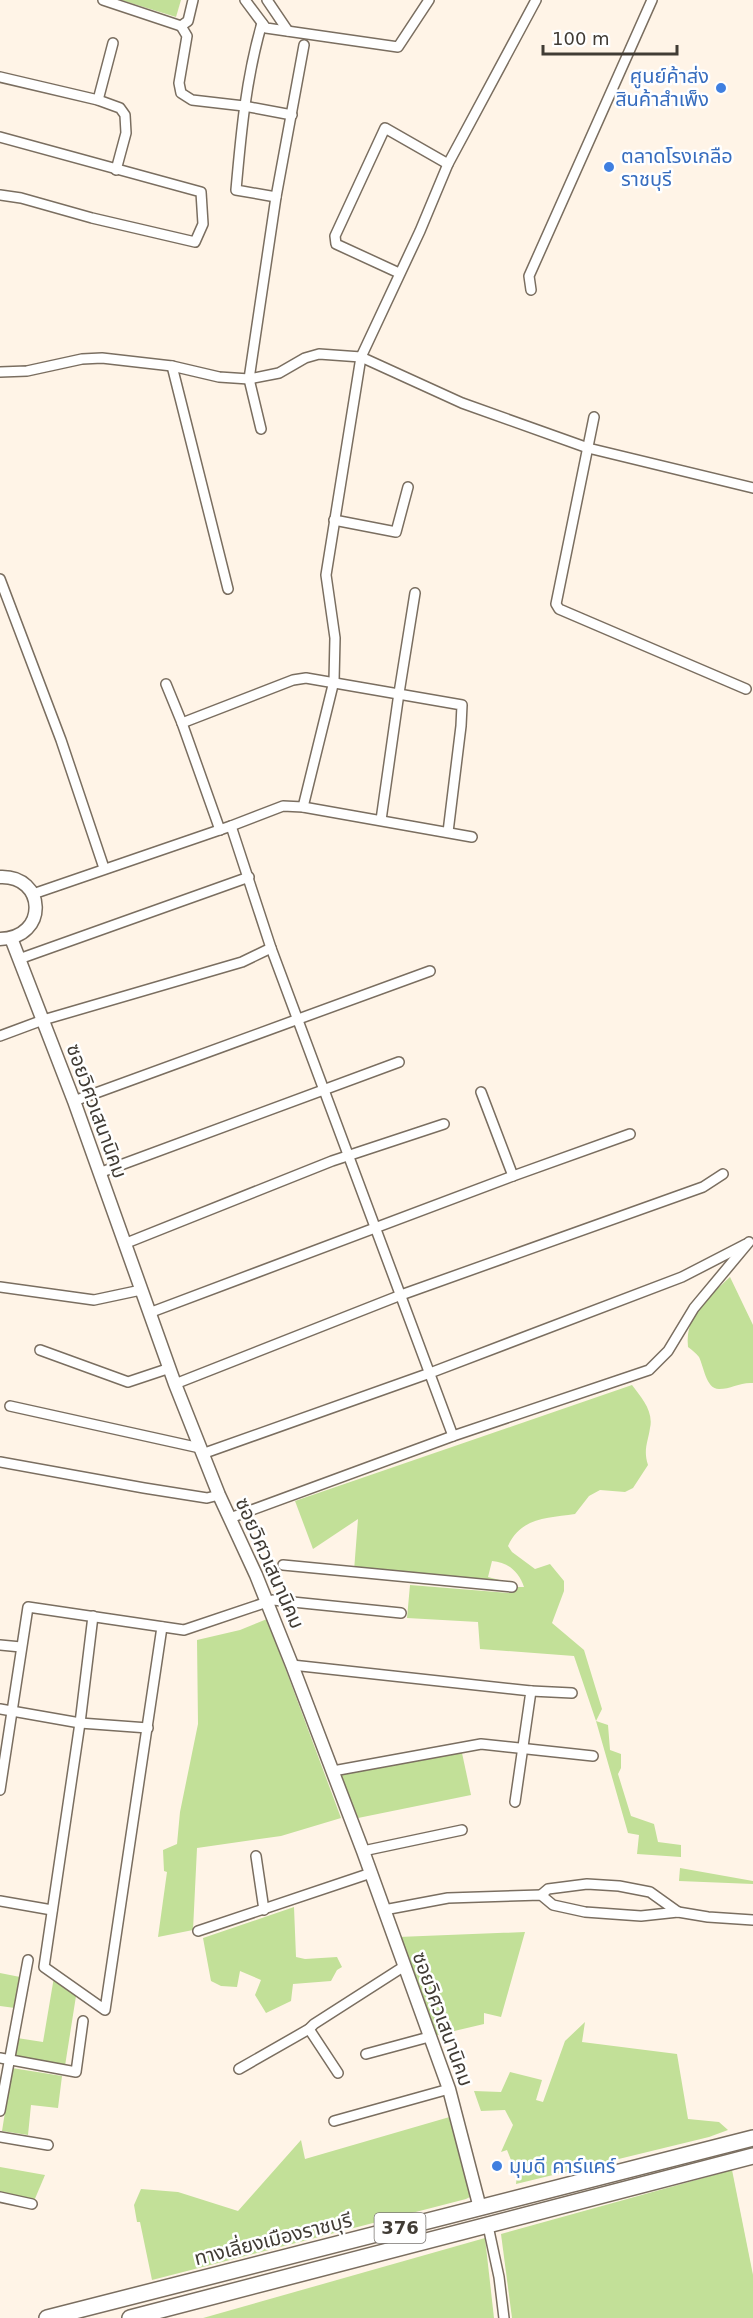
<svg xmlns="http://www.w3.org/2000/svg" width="753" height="2318" viewBox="0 0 753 2318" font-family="'DejaVu Sans','Noto Sans Thai',sans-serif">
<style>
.green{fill:#c2e098;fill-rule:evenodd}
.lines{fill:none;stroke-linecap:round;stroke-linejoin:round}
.minor-casing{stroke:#7a6e60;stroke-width:12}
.tertiary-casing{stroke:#7a6e60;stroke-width:15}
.primary-casing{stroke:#7a6e60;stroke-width:18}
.minor{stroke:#fff;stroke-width:9}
.tertiary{stroke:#fff;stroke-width:12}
.primary{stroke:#fff;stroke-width:15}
.shop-dot{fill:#3f7fe0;stroke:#fff;stroke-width:2}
.labels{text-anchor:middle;stroke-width:5;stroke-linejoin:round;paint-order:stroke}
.shield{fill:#fff;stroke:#7a7672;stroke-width:1.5}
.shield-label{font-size:18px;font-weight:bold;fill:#413c35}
.shop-label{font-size:20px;fill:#366cbe;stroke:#fff;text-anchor:start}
.street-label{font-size:20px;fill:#413c35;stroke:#fff}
</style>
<rect width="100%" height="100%" fill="#fff4e7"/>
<g class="green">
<polygon points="121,0 181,0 176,17"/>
<path d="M 730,1277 L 753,1325 L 753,1383 C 740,1382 731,1389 719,1389 C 706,1389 704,1367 699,1357 C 696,1353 692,1350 688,1347 C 685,1313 708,1298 730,1277 Z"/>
<path d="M 632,1385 C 641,1397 654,1411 650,1428 C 648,1442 643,1450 648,1465 L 633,1488 L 625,1492 L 600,1490 L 589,1496 L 575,1514 C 548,1518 521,1517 508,1546 L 512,1552 L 535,1569 L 550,1564 L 564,1581 L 564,1591 L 552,1623 L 584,1650 L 602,1709 L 596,1721 L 608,1725 L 610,1750 L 621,1754 L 621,1768 L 618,1774 L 631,1816 L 654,1824 L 658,1842 L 681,1845 L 681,1857 L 637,1854 L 639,1835 L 628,1833 L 596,1721 L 574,1656 L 480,1649 L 478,1622 L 407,1618 L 410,1585 L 509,1593 L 512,1587 L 354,1571 L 358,1519 L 313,1549 L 295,1501 ZM 492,1561 C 508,1562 519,1572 524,1587 L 512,1587 L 511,1583 L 488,1577 Z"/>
<polygon points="267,1619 341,1818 281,1836 197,1848 193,1930 158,1937 167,1872 164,1871 163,1850 177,1844 180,1812 198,1724 197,1640 240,1630"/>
<polygon points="462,1753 471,1795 358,1818 341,1775"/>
<polygon points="680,1868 753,1881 753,1884 679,1881"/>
<polygon points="294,1907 296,1957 305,1959 337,1957 342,1967 337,1970 331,1981 293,1984 291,2001 266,2013 255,1995 261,1980 240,1971 237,1987 221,1986 211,1981 203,1938"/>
<polygon points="525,1932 501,2017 484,2013 484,2024 433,2036 398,1937"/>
<polygon points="0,1973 20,1977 15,2008 0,2006"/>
<polygon points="54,1977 76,1996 65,2066 14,2056 17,2038 43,2042"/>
<polygon points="585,2022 582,2042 677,2054 688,2119 719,2122 728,2130 709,2137 516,2184 517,2175 507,2150 501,2152 513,2125 505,2110 481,2111 474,2091 501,2092 510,2072 542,2080 536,2100 543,2102 565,2041"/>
<polygon points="12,2068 62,2076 58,2108 31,2105 28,2135 2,2131"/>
<polygon points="453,2116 471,2191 470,2197 466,2199 152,2280 140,2222 137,2222 134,2205 141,2189 178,2192 238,2211 301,2140 305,2159"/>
<polygon points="0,2167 45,2175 34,2201 0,2193"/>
<polygon points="732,2170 753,2275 753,2318 512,2318 501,2234"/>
<polygon points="485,2238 494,2318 203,2318"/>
</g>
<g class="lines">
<g class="minor-casing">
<g id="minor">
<polyline points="103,0 181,26 188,21 193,0"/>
<polyline points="245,0 266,28 398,47 429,0"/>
<polyline points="267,0 288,31"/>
<path d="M 262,23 C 246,78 241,133 236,190 L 276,197"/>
<polyline points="181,26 187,36 179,83 181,93 192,100 244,106 292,115"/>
<polyline points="0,77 98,100 120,108 125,115 126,133 116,170"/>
<polyline points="98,100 113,43"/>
<polyline points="0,137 201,192 203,224 195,242 92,218 21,198 0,195"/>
<polyline points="399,273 336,244 335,236 385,128 448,164"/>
<polyline points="531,290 529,276 652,0"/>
<polyline points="172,366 228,589"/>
<polyline points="0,372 27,371 82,359 102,358 172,366 219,377 249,379 279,373 305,358 319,354 361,357 462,403 588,448 753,488"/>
<polyline points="594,417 556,604 559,609 746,689"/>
<polyline points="261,429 249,379 276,197 304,45"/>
<polyline points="334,520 396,532 408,487"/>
<polyline points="0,579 61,740 104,868"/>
<polyline points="166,684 182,723 220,830"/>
<polyline points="182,723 293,680 306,678 462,705 461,726 448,832"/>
<polyline points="303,807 334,681 335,638 326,575 361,357 420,231 448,164 536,0"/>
<polyline points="381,820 399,693 415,593"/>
<polyline points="231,826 271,948 453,1436"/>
<polyline points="33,894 231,826 283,806 303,807 472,837"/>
<polyline points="19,959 249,877"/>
<polyline points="0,1036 43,1020 242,962 271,948"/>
<polyline points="481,1092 513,1176"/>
<polyline points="74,1101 430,971"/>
<polyline points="99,1173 399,1062"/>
<polyline points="124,1244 332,1161 444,1124"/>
<polyline points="0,1287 94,1300 141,1290"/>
<polyline points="149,1313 513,1176 630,1134"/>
<polyline points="40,1350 128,1382 170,1368"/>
<polyline points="175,1384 401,1295 703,1187 723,1174"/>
<polyline points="10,1406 200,1448"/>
<polyline points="202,1454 430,1373 682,1277 746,1244"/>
<polyline points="0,1462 144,1488 207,1498 219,1495"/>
<polyline points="230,1518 453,1436 649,1370 668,1351 694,1308 749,1242"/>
<polyline points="283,1565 512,1587"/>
<polyline points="93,1616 80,1723 44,1967 105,2010 162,1627"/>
<polyline points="0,1645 21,1647"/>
<polyline points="292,1665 531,1691 515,1802"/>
<polyline points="531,1691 572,1693"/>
<polyline points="0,1709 80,1723 148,1728"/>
<polyline points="333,1771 481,1744 593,1756"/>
<polyline points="0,1790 28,1607 184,1630 273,1600 401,1613"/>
<polyline points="363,1851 462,1830"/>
<polyline points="256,1856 264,1910"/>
<polyline points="541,1895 548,1889 587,1884 619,1886 650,1892 678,1912"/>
<polyline points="0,1901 52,1910"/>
<polyline points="384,1910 448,1898 541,1895 553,1905 585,1912 641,1916 678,1912 708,1917 753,1920"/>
<polyline points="198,1931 371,1873"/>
<polyline points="309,2029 338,2073"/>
<polyline points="366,2054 429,2037"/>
<polyline points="0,2058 76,2072 83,2021"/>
<polyline points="239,2069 309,2029 314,2024 403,1967"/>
<polyline points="0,2111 28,1960"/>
<polyline points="334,2121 449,2089"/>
<polyline points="0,2137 48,2145"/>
<polyline points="0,2197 32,2204"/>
<polyline points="488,2226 499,2277 504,2318"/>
</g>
</g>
<g class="tertiary-casing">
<g id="tertiary">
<path d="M 0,877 C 46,875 49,938 0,939"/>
<polyline points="11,938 74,1101 175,1384 219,1495 256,1575 292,1665 363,1851 449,2089 480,2208"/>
</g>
</g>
<g class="primary-casing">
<g id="primary">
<polyline points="47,2318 753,2138"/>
<polyline points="130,2318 753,2156"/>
</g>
</g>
<use href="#minor" class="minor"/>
<use href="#tertiary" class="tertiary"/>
<use href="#primary" class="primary"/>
</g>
<g class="shop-dot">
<circle cx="721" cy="88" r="6"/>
<circle cx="609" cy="167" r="6"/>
<circle cx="497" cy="2166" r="6"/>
</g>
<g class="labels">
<rect class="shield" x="374.5" y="2213" width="51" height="30" rx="4.5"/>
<g class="shield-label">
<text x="400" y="2234">376</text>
</g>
<g class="shop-label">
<text x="709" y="83" text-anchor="end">ศูนย์ค้าส่ง<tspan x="709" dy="23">สินค้าสำเพ็ง</tspan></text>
<text x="621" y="163">ตลาดโรงเกลือ<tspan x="621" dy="23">ราชบุรี</tspan></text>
<text x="509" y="2173">มุมดี คาร์แคร์</text>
</g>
<g class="street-label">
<text transform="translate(97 1111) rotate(70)" y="7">ซอยวิศวเสนานิคม</text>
<text transform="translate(270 1563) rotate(66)" y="7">ซอยวิศวเสนานิคม</text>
<text transform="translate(443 2019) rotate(70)" y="7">ซอยวิศวเสนานิคม</text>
<text transform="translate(273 2239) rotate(-14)" y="7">ทางเลี่ยงเมืองราชบุรี</text>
</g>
</g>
<path d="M543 45v9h134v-9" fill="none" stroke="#413c35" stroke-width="3"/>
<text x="552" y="45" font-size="18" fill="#413c35" stroke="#ffffff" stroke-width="4.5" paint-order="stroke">100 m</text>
</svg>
